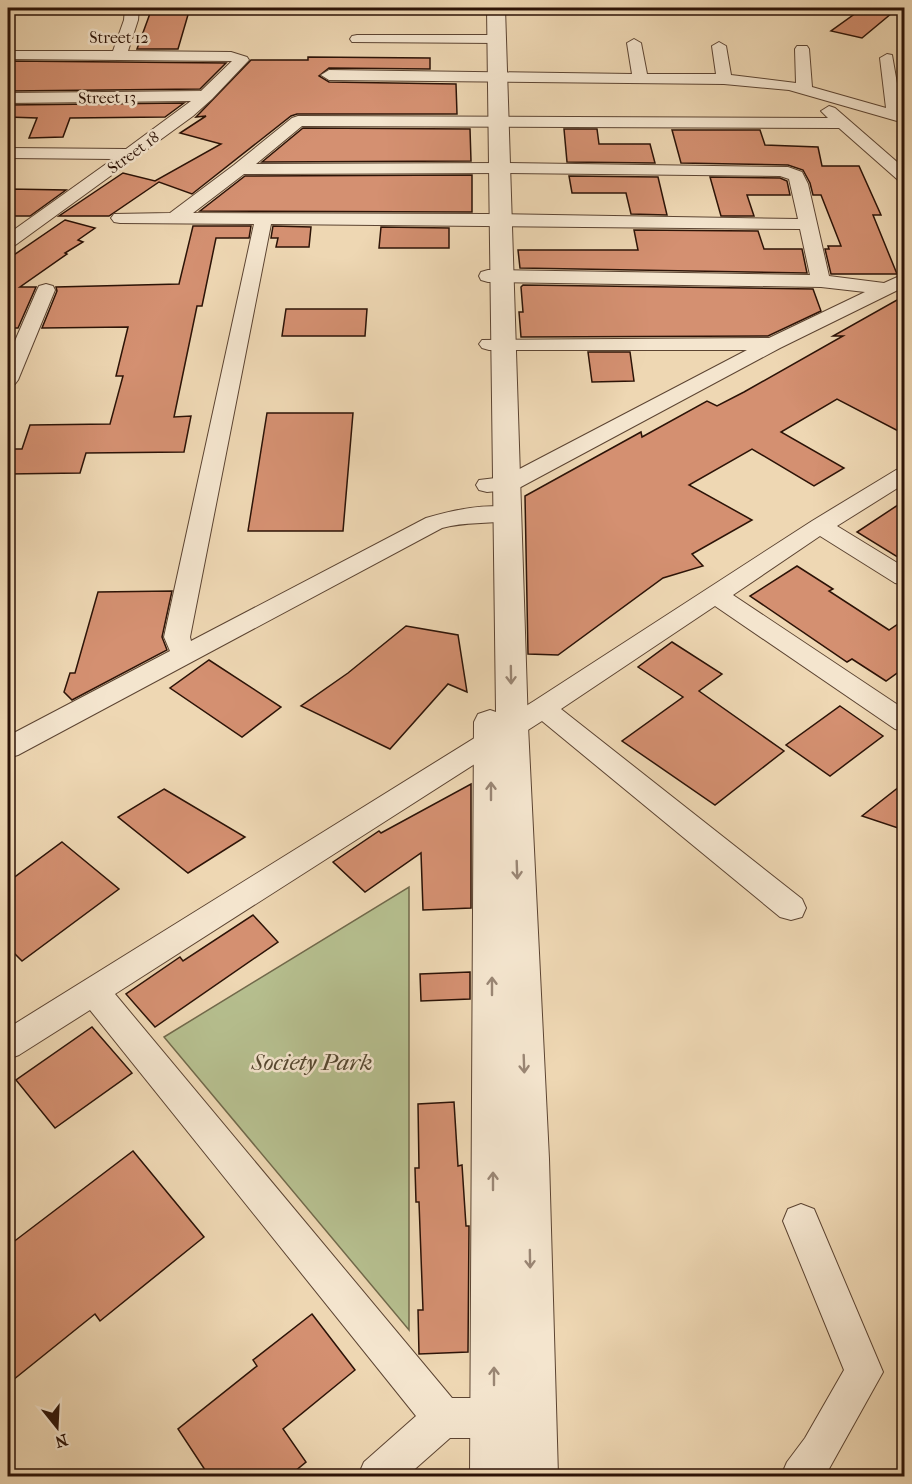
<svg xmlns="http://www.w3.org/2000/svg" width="912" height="1484" viewBox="0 0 912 1484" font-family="'IM FELL French Canon',serif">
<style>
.green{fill:#b6bf8f;stroke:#71694b;stroke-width:1.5}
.building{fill:#d49071;stroke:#2c1307;stroke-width:1.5}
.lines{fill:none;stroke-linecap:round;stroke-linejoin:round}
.minor-casing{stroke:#5c4432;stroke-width:2}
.tertiary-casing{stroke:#5c4432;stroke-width:2}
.minor{fill:#f4e5ce;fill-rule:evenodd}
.tertiary{fill:#f4e5ce;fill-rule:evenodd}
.oneway{stroke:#9a8674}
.labels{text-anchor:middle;stroke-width:5;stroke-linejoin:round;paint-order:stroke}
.far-street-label{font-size:16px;fill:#2c1307;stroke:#f4e5ce}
.near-park-label{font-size:24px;font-style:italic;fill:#554730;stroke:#f4e5ce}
</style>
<rect width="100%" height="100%" fill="#eed7b3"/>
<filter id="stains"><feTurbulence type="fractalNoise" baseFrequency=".00333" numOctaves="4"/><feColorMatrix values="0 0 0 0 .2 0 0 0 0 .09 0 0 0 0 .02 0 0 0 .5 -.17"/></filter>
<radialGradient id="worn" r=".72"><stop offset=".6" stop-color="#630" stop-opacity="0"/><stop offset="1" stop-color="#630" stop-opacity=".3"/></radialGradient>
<polygon class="green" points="409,887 409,1330 164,1037"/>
<g class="building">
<polygon points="152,8 190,8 178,49 137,49"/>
<polygon points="863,8 898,8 862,38 831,31"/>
<polygon points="308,57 430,58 430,69 329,68 319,76 329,82 456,84 457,114 297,114 291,116 192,194 159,182 109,216 59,216 123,173 155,181 221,144 180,133 206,116 196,117 251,60 308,60"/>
<polygon points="8,61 226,63 200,89 8,91"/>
<polygon points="184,103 165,117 70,118 63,137 29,138 37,118 8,117 8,105"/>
<polygon points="303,128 470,129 471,161 262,162"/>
<polygon points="564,129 597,129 599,144 650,144 655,163 567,162"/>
<polygon points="672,130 760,130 765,145 818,147 822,166 859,166 881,215 873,215 897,274 831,274 825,249 829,249 828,246 841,246 821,195 813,195 810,183 803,170 788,165 681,163"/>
<polygon points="472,175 472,212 200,211 245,176"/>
<polygon points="569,176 658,177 667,215 631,214 626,193 572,193"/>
<polygon points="710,177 780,178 787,181 790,195 747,195 754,216 721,216"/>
<polygon points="8,189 66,190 30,216 8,216"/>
<polygon points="65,220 95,228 78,240 83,242 65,253 67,254 20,287 36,287 18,328 8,328 8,259"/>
<polygon points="193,226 251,226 249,238 216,238 202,306 197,306 174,417 191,416 184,452 86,453 80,473 8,474 8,449 22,449 30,425 110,424 123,376 116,376 128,327 42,328 57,291 56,287 179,284"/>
<polygon points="273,226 311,227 309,247 276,247 278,238 271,238"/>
<polygon points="381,227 449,228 449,248 379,248"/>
<polygon points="634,230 758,231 764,249 802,249 807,273 520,268 518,250 638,250"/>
<polygon points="523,285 813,289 821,311 768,336 521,337 519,312 523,312 521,287"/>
<polygon points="904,296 904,434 837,399 781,432 844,468 814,486 752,449 689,485 752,520 692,554 703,566 663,578 558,655 528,654 525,496 641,432 642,437 707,401 717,406 744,392 843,336 833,336"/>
<polygon points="286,309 367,309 365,336 282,336"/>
<polygon points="588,352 630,352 634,381 592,382"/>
<polygon points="267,413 353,413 343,531 248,531"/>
<polygon points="904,501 904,561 857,532"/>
<polygon points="797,566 833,589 829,591 889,630 904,620 904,668 886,681 852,659 847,662 750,596"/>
<polygon points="172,591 162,637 167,650 72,700 64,692 70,673 75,673 98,592"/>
<polygon points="406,626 458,635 467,692 448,684 390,749 301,706 348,673"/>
<polygon points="672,642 722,674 699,691 784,751 715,805 622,741 683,697 638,667"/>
<polygon points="209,660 281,707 242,737 170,688"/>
<polygon points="840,706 883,736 830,776 786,745"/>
<polygon points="904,783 904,830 862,816"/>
<polygon points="471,784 471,908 423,910 421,853 365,892 333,862 379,831 381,833"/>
<polygon points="164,789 245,837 188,873 118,817"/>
<polygon points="62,842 119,889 22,961 8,947 8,882"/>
<polygon points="253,915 278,942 155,1027 126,994 180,957 183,961"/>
<polygon points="470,972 470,999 421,1001 420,974"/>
<polygon points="92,1027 132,1073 55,1128 16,1080"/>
<polygon points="454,1102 458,1166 462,1165 466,1226 469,1226 468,1352 419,1354 418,1310 423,1310 419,1202 416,1202 415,1168 419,1168 418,1104"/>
<polygon points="133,1151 204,1237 100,1321 95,1314 8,1384 8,1246"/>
<polygon points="312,1314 355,1370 283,1429 306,1462 289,1476 209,1476 178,1429 257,1366 253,1360"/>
</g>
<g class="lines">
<g class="minor-casing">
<g id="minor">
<polygon points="125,8 139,8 138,20 128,51 231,52 247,57 249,60 212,99 193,116 14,246 8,247 8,234 113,159 8,158 8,148 126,149 191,101 8,103 8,93 201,91 232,61 8,59 8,51 113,51 124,20"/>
<polygon points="357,35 497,35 504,39 497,43 352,42 350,39 352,36"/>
<polygon points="634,39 641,43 647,74 716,74 712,46 719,42 726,46 731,75 796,83 795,49 797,46 807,46 809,49 812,87 886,108 880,58 887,54 892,55 904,123 789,90 724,84 329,80 321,75 329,70 632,74 627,43"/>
<path d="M 829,106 L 835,108 L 904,168 L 904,181 L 898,180 L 839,128 L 302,126 L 256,164 L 501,163 L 788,167 L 802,172 L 808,184 L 829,276 L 884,283 L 904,274 L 904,287 L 780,348 L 517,489 L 487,492 L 479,490 L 476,485 L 479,480 L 504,477 L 747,350 L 489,350 L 482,348 L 479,344 L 482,340 L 769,338 L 865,292 L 821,287 L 488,282 L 481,280 L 479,276 L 481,272 L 488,270 L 810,275 L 800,229 L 271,224 L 190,637 L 191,641 L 426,518 C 454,510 487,502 516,509 L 519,514 L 516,519 C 492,525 467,521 442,528 L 18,755 L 8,758 L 8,736 L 170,651 L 164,637 L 254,224 L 120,223 L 114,222 L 111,218 L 114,214 L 170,213 L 234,165 L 292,118 L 298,116 L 828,118 L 821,111 ZM 501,173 L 780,176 L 789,179 L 798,219 L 486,214 L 193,213 L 244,174 Z"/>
<polygon points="46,284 53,286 55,290 18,380 15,384 8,386 8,357 37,290 39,286"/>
<polygon points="904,468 904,484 837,526 904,567 904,585 895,583 820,536 733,595 904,709 904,731 895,729 715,606 561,709 802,899 806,908 802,917 791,920 780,917 542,721 115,994 452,1398 494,1398 508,1404 514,1418 508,1432 494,1438 450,1438 407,1476 358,1476 364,1462 416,1416 90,1010 19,1055 8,1059 8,1028 534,701 812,521 896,470"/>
<polygon points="801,1204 814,1209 883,1372 825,1476 781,1476 787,1462 805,1438 844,1370 783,1221 788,1209"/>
</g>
</g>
<g class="tertiary-casing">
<polygon id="tertiary" points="487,8 505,8 528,726 549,1159 558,1476 470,1476 474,722 478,714 490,710 496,712"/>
</g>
<use href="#minor" class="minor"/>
<use href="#tertiary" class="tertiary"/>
</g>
<defs><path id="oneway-shaft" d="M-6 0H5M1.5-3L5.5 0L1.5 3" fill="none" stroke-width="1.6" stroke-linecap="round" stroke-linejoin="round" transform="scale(1.5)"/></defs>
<g class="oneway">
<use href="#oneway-shaft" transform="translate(511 675) rotate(89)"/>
<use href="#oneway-shaft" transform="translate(491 791) rotate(-90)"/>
<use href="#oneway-shaft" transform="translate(517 870) rotate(88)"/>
<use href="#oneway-shaft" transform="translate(492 986) rotate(-90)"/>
<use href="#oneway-shaft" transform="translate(524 1064) rotate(88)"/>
<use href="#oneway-shaft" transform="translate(493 1181) rotate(-90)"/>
<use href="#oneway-shaft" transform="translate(530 1259) rotate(89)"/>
<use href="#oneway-shaft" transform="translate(494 1376) rotate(-90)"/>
</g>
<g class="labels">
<g class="far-street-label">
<text x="119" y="43">Street 12</text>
<text transform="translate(107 97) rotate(-1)" y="6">Street 13</text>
<text transform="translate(133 152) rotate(-36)" y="6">Street 18</text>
</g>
<g class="near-park-label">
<text x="312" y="1070">Society Park</text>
</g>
</g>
<rect width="912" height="1484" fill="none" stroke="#eed7b3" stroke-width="30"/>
<rect x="9" y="9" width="894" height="1466" fill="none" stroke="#2c1307" stroke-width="3"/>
<rect x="15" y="15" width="882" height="1454" fill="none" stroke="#2c1307" stroke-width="1.5"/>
<g transform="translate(57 1427) rotate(162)" stroke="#f4e5ce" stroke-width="4.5" paint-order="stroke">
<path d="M0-4.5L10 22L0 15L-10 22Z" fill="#2c1307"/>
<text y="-9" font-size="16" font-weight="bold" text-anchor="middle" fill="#2c1307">N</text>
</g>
<rect width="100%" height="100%" filter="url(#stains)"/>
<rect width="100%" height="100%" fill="url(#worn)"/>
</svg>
